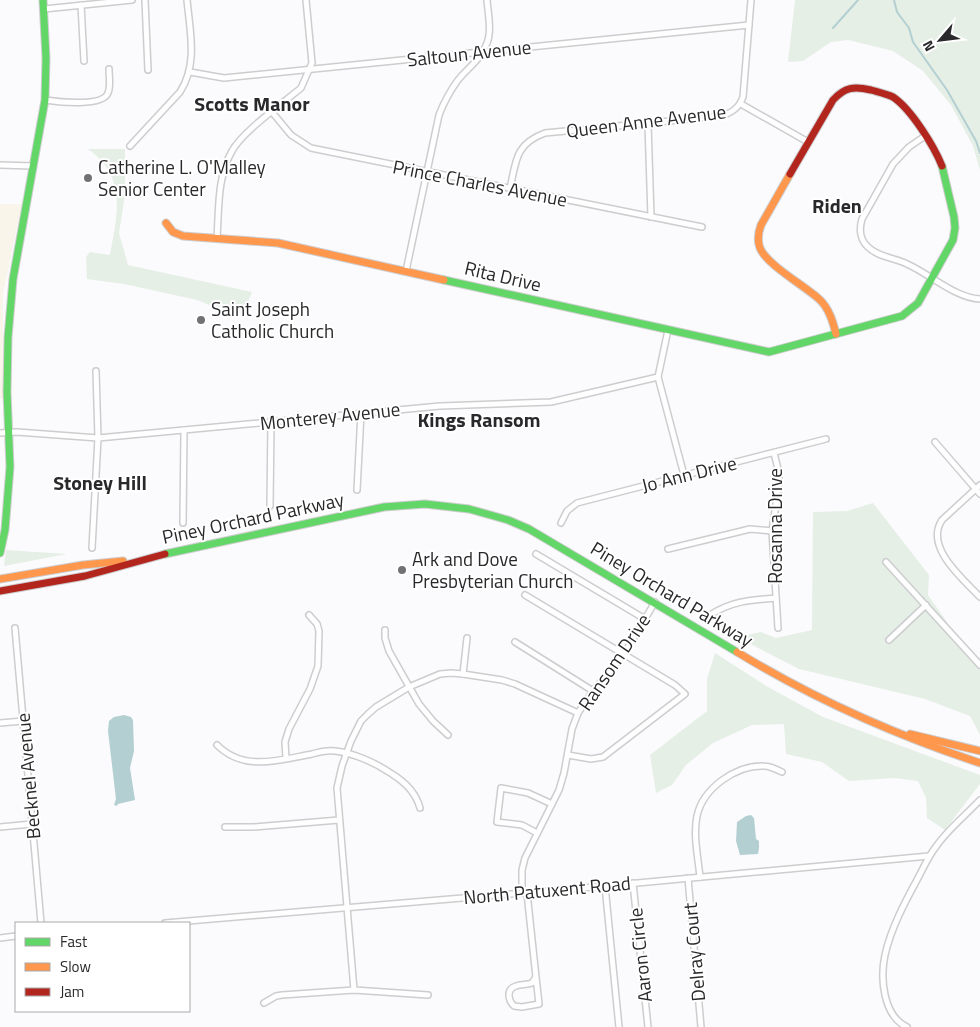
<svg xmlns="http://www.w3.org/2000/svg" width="980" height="1027" font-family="'Titillium Web',sans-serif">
<rect width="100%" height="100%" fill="#fbfbfd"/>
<polygon fill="#faf5ea" points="0,204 22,204 3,294 3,399 0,399"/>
<g fill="#e5efe6">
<polygon points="795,0 980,0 980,170 973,146 951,105 923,71 893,51 848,40 831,42 803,61 788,62"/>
<path d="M 88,149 L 125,149 L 125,195 L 119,233 L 128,265 L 252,292 L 243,314 L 219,309 L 197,300 L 124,284 L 87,279 L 86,257 L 90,252 L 110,255 C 117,214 128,177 88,149 Z"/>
<polygon points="873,503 929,575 928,595 970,655 980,667 980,735 970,716 925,699 799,669 737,637 761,632 776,638 812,630 813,512 847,511"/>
<polygon points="6,550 67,554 4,566"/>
<polygon points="715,653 768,687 823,717 980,775 980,784 945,830 927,818 926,798 918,781 894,778 849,781 822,762 786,754 784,724 752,725 713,743 686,765 672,785 656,793 650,755 707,711 707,679"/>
</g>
<g fill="#b3cfd2">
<polygon points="124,715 131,717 133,720 134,751 130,768 135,800 118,804 117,806 114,805 116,799 108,731 109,721 114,717"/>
<polygon points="751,815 754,818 756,839 759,841 759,848 758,854 740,855 736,841 737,822 746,816"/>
</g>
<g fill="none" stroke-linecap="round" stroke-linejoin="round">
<g stroke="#b3cfd2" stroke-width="2">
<polyline points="894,0 897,12 909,28 913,42 947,90 976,141 980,153"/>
<polyline points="833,28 858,0"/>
</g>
<defs>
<g id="street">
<polyline points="145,0 148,70"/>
<polyline points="81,5 84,61"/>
<polyline points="44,9 132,0"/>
<polyline points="190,72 224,78 749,25"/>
<path d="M 45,100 C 58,102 103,107 108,93 C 111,86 109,77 109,69"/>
<polyline points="741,104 808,142"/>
<polyline points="272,112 291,135 311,148 702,227"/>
<polyline points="648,124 651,217"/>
<path d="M 925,136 L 909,147 L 893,164 L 862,219 C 859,229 860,240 868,247 C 878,257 895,258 907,264 C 930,274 955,298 980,299"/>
<path d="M 130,146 L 180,92 C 198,64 190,32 187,0"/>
<polyline points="0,165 33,166"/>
<path d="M 510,189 C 516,161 515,144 545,133 L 721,116 C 732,113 739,108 743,97 L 751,0"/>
<path d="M 217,238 C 219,209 217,177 232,151 C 242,132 283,103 301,88 L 312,63 L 306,0"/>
<path d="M 406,271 L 439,115 C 444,102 450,91 458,80 C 468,68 482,58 487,43 C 492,31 488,13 487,0"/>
<polyline points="668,330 658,377 684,475"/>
<polyline points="0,433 17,432 98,438 440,406 551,402 658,377"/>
<polyline points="935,442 980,494"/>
<polyline points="774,453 779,473 779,484 772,531 778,628"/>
<path d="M 980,485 L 942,520 C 924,547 963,579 980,597"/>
<polyline points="357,490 361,413"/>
<polyline points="270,506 271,422"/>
<polyline points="183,523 184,430"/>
<polyline points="561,523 567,511 577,503 826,439"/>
<polyline points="92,548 98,438 96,371"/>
<polyline points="668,549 750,529 772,531"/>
<polyline points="536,554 645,619"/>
<polyline points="886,562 980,665"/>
<polyline points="525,595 675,685 685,694 603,757 591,759 568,755"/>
<path d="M 710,615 C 732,601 750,600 776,598"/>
<polyline points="15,628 41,923"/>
<polyline points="385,630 385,638 389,651 419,704 433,721 448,735"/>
<polyline points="889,640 926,605"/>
<polyline points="515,642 593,691"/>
<polyline points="463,674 467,638"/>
<polyline points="0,723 23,721"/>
<path d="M 217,745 C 244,772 279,760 312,754 C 319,752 327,750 335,751 C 354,753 376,763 392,774 C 405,782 416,793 420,808"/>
<polyline points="286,758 285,742 289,729 310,689 318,666 319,631 317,624 309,615"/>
<polyline points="0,827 32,824"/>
<polyline points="225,827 253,827 339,820"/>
<polyline points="537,833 522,825 497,822 501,788 528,793 552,804"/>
<path d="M 700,877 C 698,857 693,835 697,816 C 703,788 736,765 764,766 C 770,766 776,769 782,772"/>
<polyline points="688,878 701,1027"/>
<polyline points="633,883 648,1027"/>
<polyline points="605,886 619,1027"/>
<polyline points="522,893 522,870 525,858 559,790 564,773 572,729 578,713 593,691 624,654 655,602"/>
<path d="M 527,893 L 536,977 L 532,983 C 527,985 521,984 516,986 C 506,989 508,1000 514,1006 L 522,1007 L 539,1004 L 536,977"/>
<polyline points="165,923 605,886 929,856"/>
<polyline points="0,938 16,936"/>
<polyline points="354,990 337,788 342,766 351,741 361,721 368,714 376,707 409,687 440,674 451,673 463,674 502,680 515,684 578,713"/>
<polyline points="264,1003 276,996 282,995 354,990 428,995"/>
<path d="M 907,1027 C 883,1016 880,978 885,955 C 891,928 905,902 918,878 C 924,867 928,857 935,848 C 947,830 965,816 980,800"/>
</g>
<g id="fast">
<polyline points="444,280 769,352 902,316 918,303 953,240 955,228 954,217 942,166"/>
<polyline points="0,553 5,530 10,467 7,392 8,337 13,279 45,100 46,58 43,0"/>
<polyline points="165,554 384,507 425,504 469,509 508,520 529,529 737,652"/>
</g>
<g id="slow">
<path d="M 790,174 L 761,225 C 758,233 757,240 760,248 C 767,265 805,286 819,299 C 829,308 833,322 836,334"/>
<polyline points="166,223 173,232 183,236 278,243 444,280"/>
<polyline points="0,579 83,565 123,561"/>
<path d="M 737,652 C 814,699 895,735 980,763"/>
<polyline points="910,734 980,751"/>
</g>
<g id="jam">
<path d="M 790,174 L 833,100 C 845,87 854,86 871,90 C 878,92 887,94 893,97 C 911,109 934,146 942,166"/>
<polyline points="0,591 85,576 165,554"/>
</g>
</defs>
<use href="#street" stroke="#cdcdcf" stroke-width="8"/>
<use href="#fast" stroke="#cdcdcf" stroke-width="9"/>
<use href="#slow" stroke="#cdcdcf" stroke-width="9"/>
<use href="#jam" stroke="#cdcdcf" stroke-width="9"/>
<use href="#street" stroke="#fefeff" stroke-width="5"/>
<use href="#fast" stroke="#63d668" stroke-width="7"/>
<use href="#slow" stroke="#ff974d" stroke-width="7"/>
<use href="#jam" stroke="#b3261e" stroke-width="7"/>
</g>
<g fill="#727274" stroke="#fff" stroke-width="2">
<circle cx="88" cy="178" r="5"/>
<circle cx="201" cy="320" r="5"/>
<circle cx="402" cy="570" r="5"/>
</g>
<g text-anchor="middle" stroke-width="4" stroke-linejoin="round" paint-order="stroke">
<g font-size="19" fill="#29292b" stroke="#fff">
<text transform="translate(469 53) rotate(-6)" y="7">Saltoun Avenue</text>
<text transform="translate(646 121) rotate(-7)" y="7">Queen Anne Avenue</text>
<text transform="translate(480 183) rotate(11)" y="7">Prince Charles Avenue</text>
<text transform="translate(503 276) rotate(13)" y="7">Rita Drive</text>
<text transform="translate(330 416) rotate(-6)" y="7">Monterey Avenue</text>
<text transform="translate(689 474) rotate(-14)" y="7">Jo Ann Drive</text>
<text transform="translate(253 518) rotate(-12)" y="7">Piney Orchard Parkway</text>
<text transform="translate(775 526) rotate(-90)" y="7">Rosanna Drive</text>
<text transform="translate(672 594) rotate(31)" y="7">Piney Orchard Parkway</text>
<text transform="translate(614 662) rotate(-56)" y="7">Ransom Drive</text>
<text transform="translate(28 776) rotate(-95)" y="7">Becknel Avenue</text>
<text transform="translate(547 890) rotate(-5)" y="7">North Patuxent Road</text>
<text transform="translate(694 952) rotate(-95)" y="7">Delray Court</text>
<text transform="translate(640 955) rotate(-96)" y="7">Aaron Circle</text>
</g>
<g font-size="19" fill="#29292b" stroke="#fff" text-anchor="start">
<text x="98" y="174">Catherine L. O'Malley<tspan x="98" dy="22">Senior Center</tspan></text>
<text x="211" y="316">Saint Joseph<tspan x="211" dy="22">Catholic Church</tspan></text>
<text x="412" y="566">Ark and Dove<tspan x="412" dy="22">Presbyterian Church</tspan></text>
</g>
<g font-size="20" font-weight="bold" fill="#29292b" stroke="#fff">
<text x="252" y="111">Scotts Manor</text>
<text x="837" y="213">Riden</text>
<text x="479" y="427">Kings Ransom</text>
<text x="100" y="490">Stoney Hill</text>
</g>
</g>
<rect x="15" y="922" width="175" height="90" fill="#ffffff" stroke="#a9a9aa"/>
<rect x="25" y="938" width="25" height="8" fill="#63d668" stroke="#a9a9aa"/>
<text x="60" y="947" font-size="15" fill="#29292b">Fast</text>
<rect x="25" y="963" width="25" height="8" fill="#ff974d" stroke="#a9a9aa"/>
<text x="60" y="972" font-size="15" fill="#29292b">Slow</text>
<rect x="25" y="988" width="25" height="8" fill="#b3261e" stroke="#a9a9aa"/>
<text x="60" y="997" font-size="15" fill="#29292b">Jam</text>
<g transform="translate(940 40) rotate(242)" stroke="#ffffff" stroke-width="4" paint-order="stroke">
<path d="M0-4L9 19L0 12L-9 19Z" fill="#29292b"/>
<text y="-8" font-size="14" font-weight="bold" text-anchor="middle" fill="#29292b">N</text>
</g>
</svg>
